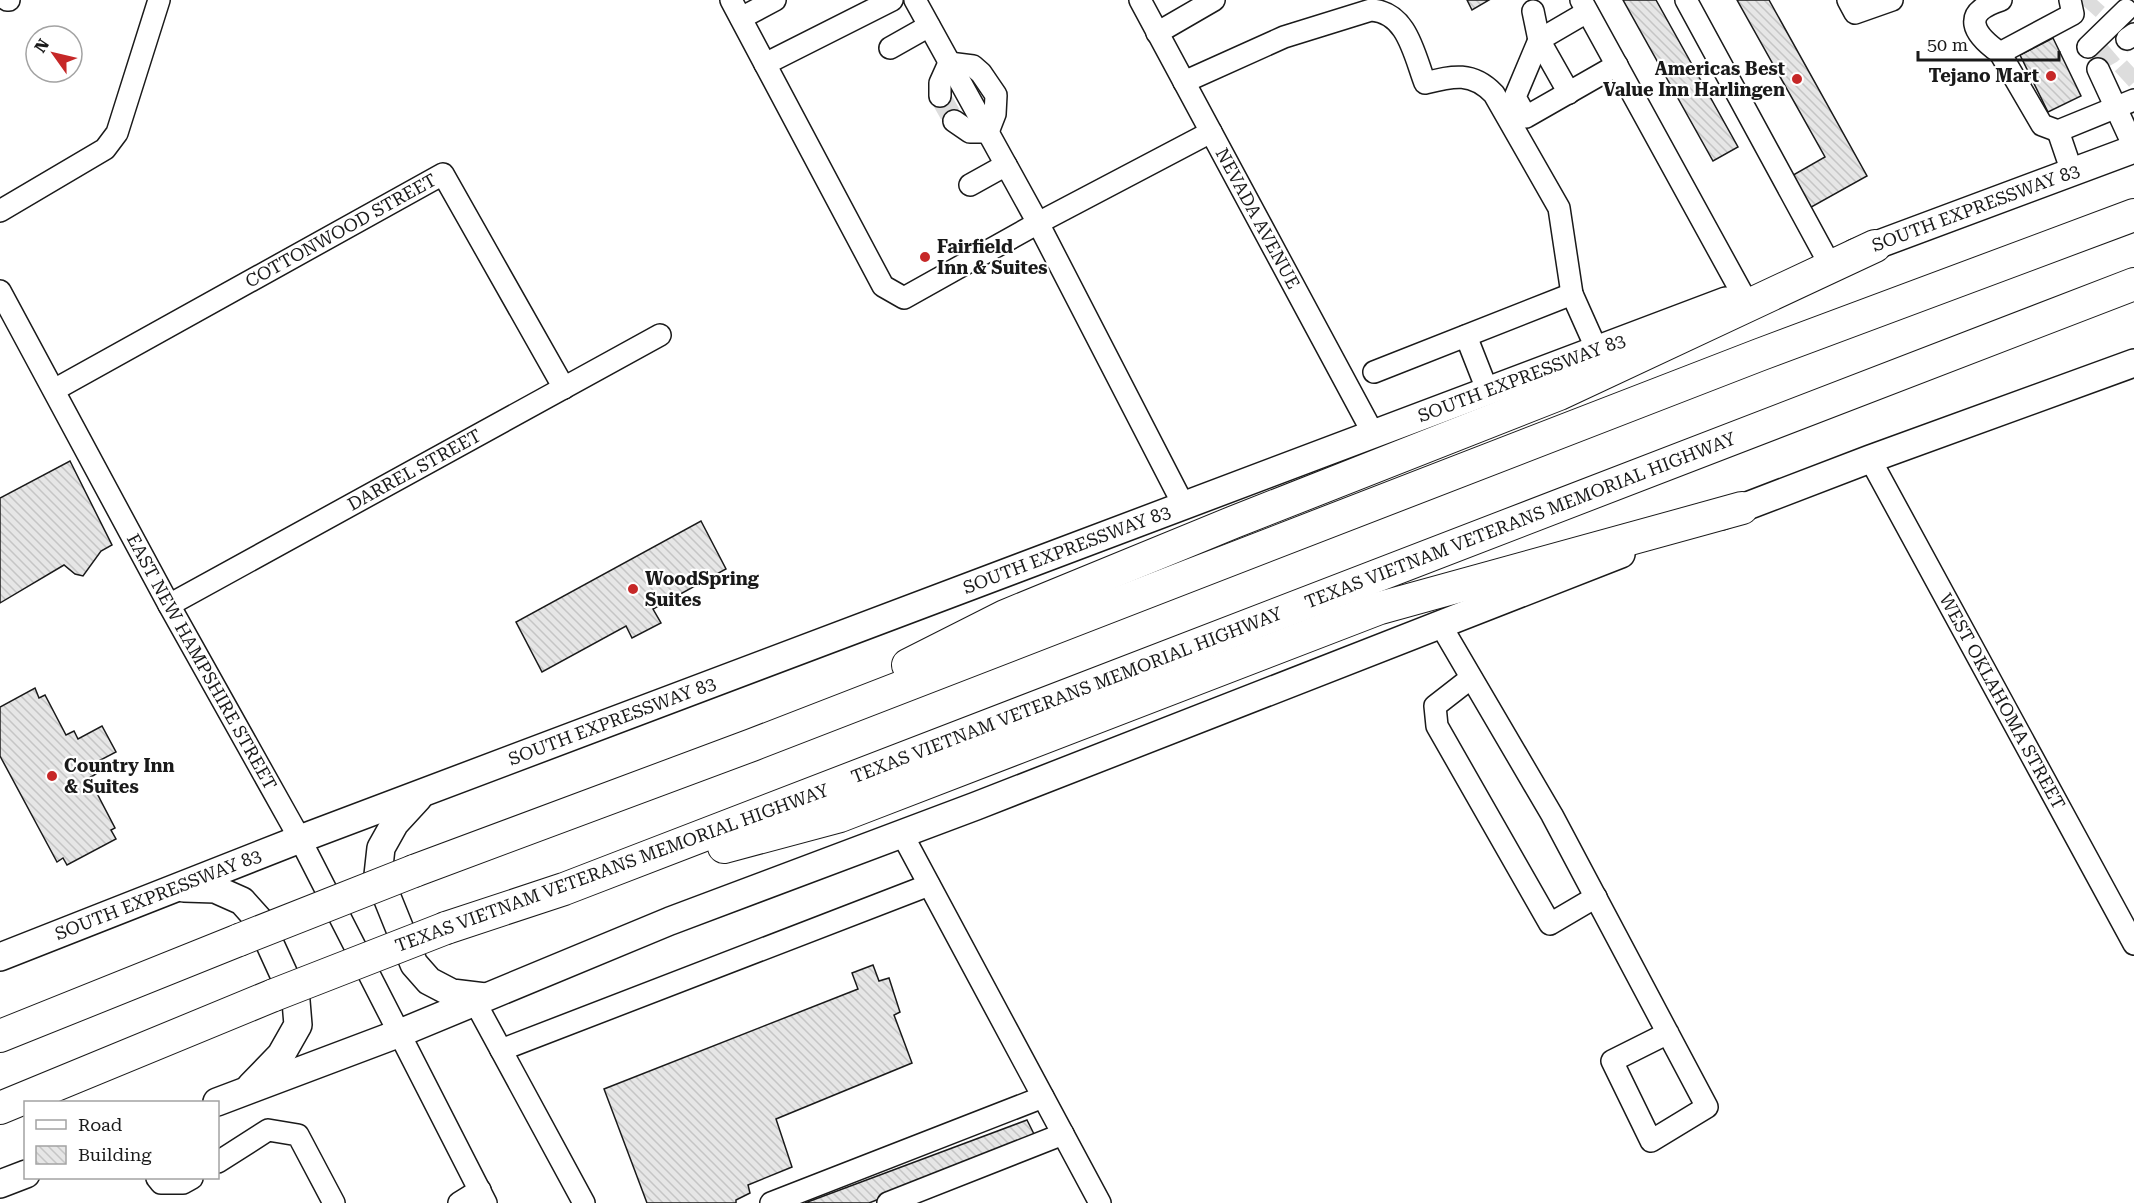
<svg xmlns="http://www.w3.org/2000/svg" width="2134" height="1203" font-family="'Roboto Serif',serif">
<defs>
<pattern id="building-back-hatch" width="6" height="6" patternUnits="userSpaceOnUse" patternTransform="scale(1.5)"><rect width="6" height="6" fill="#e6e6e6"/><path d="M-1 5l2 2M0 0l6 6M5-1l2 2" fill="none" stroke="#c5c5c5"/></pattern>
</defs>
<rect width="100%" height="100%" fill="#fff"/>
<g fill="url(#building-back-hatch)" stroke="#1a1a1a" stroke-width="1.5">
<polygon points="1467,0 1489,0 1472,10"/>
<polygon points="1623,0 1656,0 1738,147 1713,161"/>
<polygon points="1737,0 1769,0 1867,176 1806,210 1788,178 1825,157"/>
<polygon points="2053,38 2081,96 2048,112 2020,55"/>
<polygon points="70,461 112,545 101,551 83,576 75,574 64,565 0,603 0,498"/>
<polygon points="701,521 726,569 653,609 661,623 632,638 626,626 542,672 516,622"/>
<polygon points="35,688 39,698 45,695 66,735 74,731 78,739 102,726 116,752 91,765 96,774 89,778 115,828 111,830 116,839 67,865 63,858 57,862 0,756 0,707"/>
<polygon points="873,965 879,981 889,978 900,1012 894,1015 912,1063 776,1119 792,1167 748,1185 750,1193 736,1200 736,1203 647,1203 604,1089 858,989 852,973"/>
<polygon points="1027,1120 1036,1138 869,1203 805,1203"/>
</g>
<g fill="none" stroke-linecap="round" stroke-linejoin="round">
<g stroke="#ddd" stroke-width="21" stroke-dasharray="21 10" stroke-linecap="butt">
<polyline points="2088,10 2097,0"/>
<polyline points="2095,62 2111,53 2127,39"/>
<polyline points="2122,79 2134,68"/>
<polyline points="940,96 954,121"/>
</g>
<defs>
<g id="minor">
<polyline points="7,0 9,0"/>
<polyline points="731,0 765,64"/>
<polyline points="892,0 765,64 883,286 904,298 1038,223 915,0"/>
<path id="s1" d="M 1140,0 L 1374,435"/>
<polyline points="1581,0 1743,295"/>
<polyline points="1686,0 1829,263"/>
<polyline points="1848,0 1855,13 1892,0"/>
<polyline points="1533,11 1539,40 1569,93"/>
<polyline points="1587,12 1539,40 1515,97 1526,117 1617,65"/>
<polyline points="741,18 775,0"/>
<polyline points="1157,33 1214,0"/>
<polyline points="2127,39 2134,34"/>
<polyline points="2088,47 2126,10"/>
<polyline points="890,48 929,26"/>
<path d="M 2000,53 C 1973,34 1960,13 2001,0"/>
<polyline points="2098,69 2134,147"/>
<path d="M 1184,82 L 1284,37 L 1371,10 C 1407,12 1414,54 1425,83 C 1453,76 1472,71 1494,94 L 1559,208 L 1572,294"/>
<polyline points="940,96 940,83 949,63 973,66 981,73 996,95 995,114 988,132 970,132 954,121"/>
<polyline points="2058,131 2042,125 2000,53 2073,14 2070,0"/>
<polyline points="2072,172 2058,131 2134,100"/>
<polyline points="970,185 1006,165"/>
<polyline points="0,211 105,149 117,133 159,0"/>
<path id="s2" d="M 0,291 L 169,605 L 300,839 L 486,1203"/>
<polyline points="1466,336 1488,392"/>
<polyline points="1374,372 1572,294 1597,350"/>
<path id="s3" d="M 54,390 L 443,174 L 564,388"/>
<path id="s4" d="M 1870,459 L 2134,944"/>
<polyline points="1184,506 1038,223 1211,132"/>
<path id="s5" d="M 169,605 L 660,335"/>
<polyline points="1440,624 1552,815 1707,1107 1651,1141 1612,1061 1668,1033"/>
<polyline points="1471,678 1435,706 1437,726 1550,924 1596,897"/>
<polyline points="902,834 1100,1203"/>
<polyline points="475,1002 584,1203"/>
<polyline points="501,1050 929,885"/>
<polyline points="218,1162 268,1130 298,1135 334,1203"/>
<polyline points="157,1178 161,1183 183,1183 192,1178"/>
<polyline points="459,1203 480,1190"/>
<polyline points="771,1203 1043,1097"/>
<polyline points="888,1203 1063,1134"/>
</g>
<g id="major">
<path id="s6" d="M 1855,253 L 2134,149"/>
<polyline points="1721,516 1870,459 2134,363"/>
<polyline points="418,798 395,823 381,848 378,875 414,964 429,981 452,993 485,997"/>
<polyline points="184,888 215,889 242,901 259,920 296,1001 298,1025 281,1055 251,1086"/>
<path id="s7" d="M 0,957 L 300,839 L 1726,301"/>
<polyline points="217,1102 400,1033 670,921 976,806 1621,554"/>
<polyline points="0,1184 26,1174"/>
</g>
<g id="highway">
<polyline points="908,665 1005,616 1234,522 1559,394 1875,246"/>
<polyline points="724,847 840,816 1380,608 1742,508"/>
<polyline points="414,871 752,745 1759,355 2134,215"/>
<path id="s8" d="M 446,928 L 564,889 L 2134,284"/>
<polyline points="0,1036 239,940"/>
<polyline points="0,1108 274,995"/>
</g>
</defs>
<use href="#minor" stroke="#1a1a1a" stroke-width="24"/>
<use href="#major" stroke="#1a1a1a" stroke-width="30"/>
<use href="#highway" stroke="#1a1a1a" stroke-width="34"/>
<use href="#minor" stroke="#fff" stroke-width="21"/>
<use href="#major" stroke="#fff" stroke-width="27"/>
<use href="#highway" stroke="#fff" stroke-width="32"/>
<defs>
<g id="highway-bridge">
<polyline points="239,940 414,871"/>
<polyline points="274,995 446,928"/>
</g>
</defs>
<use href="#highway-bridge" stroke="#1a1a1a" stroke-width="34" stroke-linecap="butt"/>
<use href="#highway-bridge" stroke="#fff" stroke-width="32"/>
</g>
<g fill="#c62828" stroke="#fff" stroke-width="2">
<circle cx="2051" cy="76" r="6"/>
<circle cx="1797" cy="79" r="6"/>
<circle cx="925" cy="257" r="6"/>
<circle cx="633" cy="589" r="6"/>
<circle cx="52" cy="776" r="6"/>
</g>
<g text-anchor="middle" stroke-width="4.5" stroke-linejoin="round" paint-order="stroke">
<g font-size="18" font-weight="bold" fill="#1a1a1a" stroke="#fff" text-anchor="start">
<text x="1785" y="75" text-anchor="end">Americas Best<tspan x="1785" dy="21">Value Inn Harlingen</tspan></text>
<text x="2039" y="82" text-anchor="end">Tejano Mart</text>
<text x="937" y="253">Fairfield<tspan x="937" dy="21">Inn &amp; Suites</tspan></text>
<text x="645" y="585">WoodSpring<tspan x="645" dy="21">Suites</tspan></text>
<text x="64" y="772">Country Inn<tspan x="64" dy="21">&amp; Suites</tspan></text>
</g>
<g font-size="18" fill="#1a1a1a" stroke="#fff">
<text dy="6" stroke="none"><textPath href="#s6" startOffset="129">SOUTH EXPRESSWAY 83</textPath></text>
<text dy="6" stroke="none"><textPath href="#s1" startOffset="248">NEVADA AVENUE</textPath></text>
<text dy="6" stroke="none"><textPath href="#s3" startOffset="328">COTTONWOOD STREET</textPath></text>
<text dy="6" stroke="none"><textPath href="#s7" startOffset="1628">SOUTH EXPRESSWAY 83</textPath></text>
<text dy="6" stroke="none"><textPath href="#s5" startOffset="280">DARREL STREET</textPath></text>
<text dy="6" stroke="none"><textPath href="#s8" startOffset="1149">TEXAS VIETNAM VETERANS MEMORIAL HIGHWAY</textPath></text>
<text dy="6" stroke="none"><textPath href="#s7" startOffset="1142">SOUTH EXPRESSWAY 83</textPath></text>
<text dy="6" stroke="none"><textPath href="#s2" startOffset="422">EAST NEW HAMPSHIRE STREET</textPath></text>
<text dy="6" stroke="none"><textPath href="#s8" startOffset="663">TEXAS VIETNAM VETERANS MEMORIAL HIGHWAY</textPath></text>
<text dy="6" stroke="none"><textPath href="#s4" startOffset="276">WEST OKLAHOMA STREET</textPath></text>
<text dy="6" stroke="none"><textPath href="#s7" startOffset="656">SOUTH EXPRESSWAY 83</textPath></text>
<text transform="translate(612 868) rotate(-20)" y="6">TEXAS VIETNAM VETERANS MEMORIAL HIGHWAY</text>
<text dy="6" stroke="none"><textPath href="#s7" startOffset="170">SOUTH EXPRESSWAY 83</textPath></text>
</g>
</g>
<rect x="24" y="1101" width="195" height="78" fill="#ffffff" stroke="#a3a3a3" stroke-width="1.5"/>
<rect x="36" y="1120" width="30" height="9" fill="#ffffff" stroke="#a3a3a3" stroke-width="1.5"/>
<text x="78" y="1131" font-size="18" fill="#1a1a1a">Road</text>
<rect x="36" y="1146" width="30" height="18" fill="url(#building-back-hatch)" stroke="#a3a3a3" stroke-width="1.5"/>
<text x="78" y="1161" font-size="18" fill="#1a1a1a">Building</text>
<g transform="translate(54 54) rotate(304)"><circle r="28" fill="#ffffff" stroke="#a3a3a3" stroke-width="1.5"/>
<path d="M0-4.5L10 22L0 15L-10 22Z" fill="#c62828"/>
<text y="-9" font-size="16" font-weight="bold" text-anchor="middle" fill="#1a1a1a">N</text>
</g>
<path d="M1918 51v9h141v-9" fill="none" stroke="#1a1a1a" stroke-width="3"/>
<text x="1927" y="51" font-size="18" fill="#1a1a1a" stroke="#ffffff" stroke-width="4.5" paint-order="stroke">50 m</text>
</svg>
